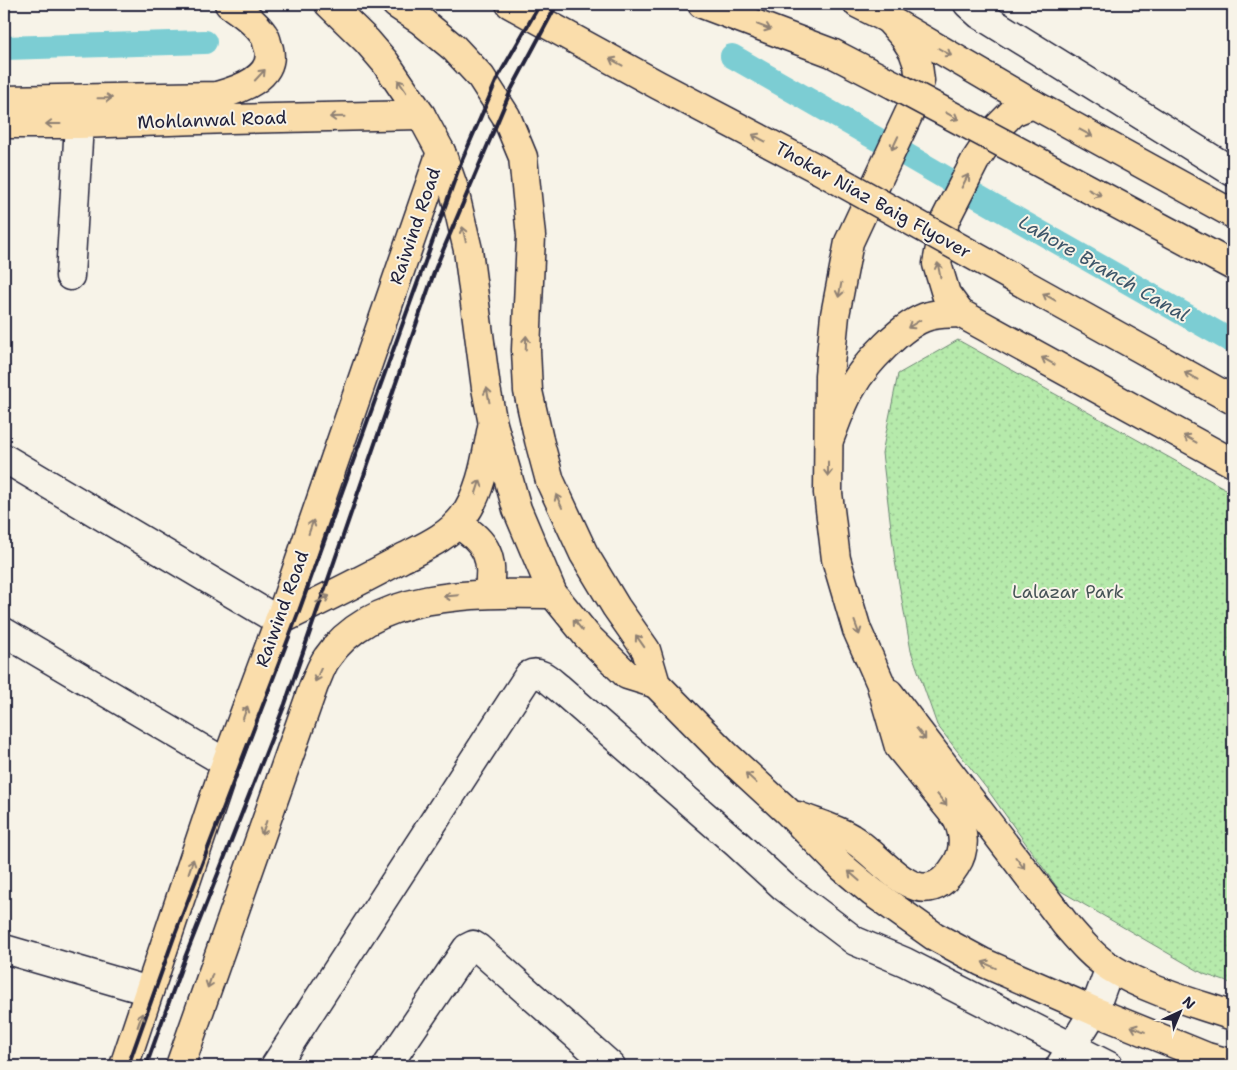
<svg xmlns="http://www.w3.org/2000/svg" width="1237" height="1070" font-family="'Shantell Sans',sans-serif">
<defs>
<pattern id="park-dots" width="8" height="8" patternUnits="userSpaceOnUse" patternTransform="scale(1.25)"><rect width="8" height="8" fill="#b6eaab"/><path d="M2 2h.1M6 6h.1" fill="none" stroke="#9cc894" stroke-width="1.8" stroke-linecap="round"/></pattern>
</defs>
<rect width="100%" height="100%" fill="#f7f3e8"/>
<filter id="ink" filterUnits="userSpaceOnUse"><feTurbulence type="fractalNoise" baseFrequency=".02" numOctaves="2"/><feDisplacementMap in="SourceGraphic" scale="10" xChannelSelector="R" yChannelSelector="G"/><feConvolveMatrix kernelMatrix="1 2 1 2 8 2 1 2 1" color-interpolation-filters="sRGB"/></filter>
<g filter="url(#ink)">
<polygon fill="url(#park-dots)" stroke="#6c8673" points="958,340 1233,493 1233,984 1204,974 1059,890 987,789 937,725 911,651 895,561 882,453 898,374"/>
<g fill="none" stroke-linecap="round" stroke-linejoin="round">
<g stroke="#7ccdd3" stroke-width="24">
<polyline points="4,48 205,42"/>
<polyline points="732,56 877,139"/>
<polyline points="901,152 951,181"/>
<polyline points="975,195 1233,342"/>
</g>
<defs>
<g id="minor">
<polyline points="968,4 979,14 1233,172"/>
<polyline points="70,276 79,124"/>
<polyline points="4,458 279,621"/>
<polyline points="4,632 226,763"/>
<polyline points="4,949 149,991"/>
<path d="M 275,1066 L 529,675 C 540,669 551,682 559,688 L 736,843 L 784,887 L 855,941 L 905,962 L 1109,1066"/>
<polyline points="387,1066 467,948 473,945 478,948 611,1066"/>
<polyline points="1060,1066 1094,1011 1110,967"/>
</g>
<g id="major">
<polyline points="329,4 367,41 385,62 421,115 441,152 453,186 468,250 486,388 493,424 517,509 553,594 587,636 627,675 656,684"/>
<polyline points="396,4 420,20 454,48 481,77 506,116 523,157 531,236 526,350 528,391 539,440 550,481 584,554 616,607 646,650 656,684 725,754 787,811 841,866 872,892 934,936 982,962 1094,1011 1207,1057 1233,1064"/>
<path d="M 4,100 L 217,96 C 238,90 276,78 269,49 C 267,45 267,39 264,35 C 255,22 242,13 229,4"/>
<polyline points="4,124 79,124 230,119 421,115"/>
<path d="M 457,524 C 487,541 495,559 488,593"/>
<path d="M 279,621 C 320,601 361,581 401,559 C 424,547 448,537 463,517 C 482,491 486,457 492,427"/>
<path d="M 889,693 L 1066,925 C 1079,940 1093,957 1111,968 C 1148,991 1192,1002 1233,1016"/>
<path d="M 798,816 C 815,823 835,828 851,838 C 885,858 921,921 956,865 C 966,850 964,831 956,817 L 899,747 L 880,682 L 857,630 L 836,559 L 828,493 L 829,375 L 835,315 L 849,242 L 912,107 L 920,81 L 918,65 L 913,51 L 904,37 L 889,20"/>
<polyline points="124,1066 226,763 279,621 441,152"/>
<path d="M 180,1066 L 314,685 C 318,677 321,666 327,658 C 373,590 480,593 553,594"/>
</g>
<g id="highway">
<polyline points="510,4 658,85 818,169"/>
<polyline points="702,4 832,53 894,85"/>
<polyline points="858,4 888,19 1033,104 1233,214"/>
<polyline points="1033,104 1013,112 997,128 975,161 945,220 937,264 946,294 960,313 1233,463"/>
<path d="M 829,440 C 836,423 842,403 852,387 C 865,364 903,323 929,316 C 939,313 950,314 960,313"/>
</g>
</defs>
<use href="#minor" stroke="#22223b" stroke-width="31"/>
<use href="#major" stroke="#22223b" stroke-width="31"/>
<use href="#highway" stroke="#22223b" stroke-width="31"/>
<use href="#minor" stroke="#f7f3e8" stroke-width="28"/>
<use href="#major" stroke="#faddab" stroke-width="28"/>
<use href="#highway" stroke="#faddab" stroke-width="28"/>
<g stroke="#22223b" stroke-width="4">
<polyline points="128,1066 174,937 299,611 460,165 498,77 540,4"/>
<polyline points="146,1066 184,960 285,704 436,267 511,90 557,4"/>
</g>
<defs>
<g id="highway-bridge">
<polyline points="894,85 1233,266"/>
<polyline points="818,169 1233,400"/>
</g>
</defs>
<use href="#highway-bridge" stroke="#22223b" stroke-width="31" stroke-linecap="butt"/>
<use href="#highway-bridge" stroke="#faddab" stroke-width="28"/>
</g>
<defs><path id="oneway-shaft" d="M-6 0H5M1.5-3L5.5 0L1.5 3" fill="none" stroke-width="1.6" stroke-linecap="round" stroke-linejoin="round" transform="scale(1.25)"/></defs>
<g stroke="#8e8073">
<use href="#oneway-shaft" transform="translate(764 27) rotate(21)"/>
<use href="#oneway-shaft" transform="translate(945 52) rotate(30)"/>
<use href="#oneway-shaft" transform="translate(616 62) rotate(-151)"/>
<use href="#oneway-shaft" transform="translate(260 75) rotate(-47)"/>
<use href="#oneway-shaft" transform="translate(402 86) rotate(-124)"/>
<use href="#oneway-shaft" transform="translate(105 98) rotate(-1)"/>
<use href="#oneway-shaft" transform="translate(952 116) rotate(29)"/>
<use href="#oneway-shaft" transform="translate(337 117) rotate(179)"/>
<use href="#oneway-shaft" transform="translate(53 124) rotate(180)"/>
<use href="#oneway-shaft" transform="translate(1086 133) rotate(28)"/>
<use href="#oneway-shaft" transform="translate(759 138) rotate(-152)"/>
<use href="#oneway-shaft" transform="translate(895 143) rotate(115)"/>
<use href="#oneway-shaft" transform="translate(965 181) rotate(-63)"/>
<use href="#oneway-shaft" transform="translate(1095 193) rotate(28)"/>
<use href="#oneway-shaft" transform="translate(464 234) rotate(-103)"/>
<use href="#oneway-shaft" transform="translate(939 270) rotate(-101)"/>
<use href="#oneway-shaft" transform="translate(840 290) rotate(101)"/>
<use href="#oneway-shaft" transform="translate(1049 297) rotate(-151)"/>
<use href="#oneway-shaft" transform="translate(914 324) rotate(148)"/>
<use href="#oneway-shaft" transform="translate(526 343) rotate(-88)"/>
<use href="#oneway-shaft" transform="translate(1048 361) rotate(-151)"/>
<use href="#oneway-shaft" transform="translate(1191 376) rotate(-151)"/>
<use href="#oneway-shaft" transform="translate(488 395) rotate(-101)"/>
<use href="#oneway-shaft" transform="translate(1190 439) rotate(-151)"/>
<use href="#oneway-shaft" transform="translate(828 469) rotate(90)"/>
<use href="#oneway-shaft" transform="translate(478 487) rotate(-72)"/>
<use href="#oneway-shaft" transform="translate(559 501) rotate(-114)"/>
<use href="#oneway-shaft" transform="translate(311 527) rotate(-71)"/>
<use href="#oneway-shaft" transform="translate(451 596) rotate(175)"/>
<use href="#oneway-shaft" transform="translate(323 599) rotate(-26)"/>
<use href="#oneway-shaft" transform="translate(578 625) rotate(-129)"/>
<use href="#oneway-shaft" transform="translate(857 628) rotate(70)"/>
<use href="#oneway-shaft" transform="translate(640 641) rotate(-125)"/>
<use href="#oneway-shaft" transform="translate(318 675) rotate(114)"/>
<use href="#oneway-shaft" transform="translate(245 713) rotate(-70)"/>
<use href="#oneway-shaft" transform="translate(921 734) rotate(52)"/>
<use href="#oneway-shaft" transform="translate(751 778) rotate(-137)"/>
<use href="#oneway-shaft" transform="translate(942 800) rotate(51)"/>
<use href="#oneway-shaft" transform="translate(264 828) rotate(109)"/>
<use href="#oneway-shaft" transform="translate(1020 863) rotate(53)"/>
<use href="#oneway-shaft" transform="translate(191 866) rotate(-71)"/>
<use href="#oneway-shaft" transform="translate(854 876) rotate(-139)"/>
<use href="#oneway-shaft" transform="translate(989 965) rotate(-156)"/>
<use href="#oneway-shaft" transform="translate(210 981) rotate(109)"/>
<use href="#oneway-shaft" transform="translate(140 1020) rotate(-71)"/>
<use href="#oneway-shaft" transform="translate(1138 1029) rotate(-158)"/>
</g>
</g>
<g text-anchor="middle" stroke-width="4" stroke-linejoin="round" paint-order="stroke">
<g font-size="18" fill="#22223b" stroke="#f7f3e8">
<text transform="translate(212 120) rotate(-2)" y="6">Mohlanwal Road</text>
<text transform="translate(873 200) rotate(29)" y="6">Thokar Niaz Baig Flyover</text>
<text transform="translate(415 226) rotate(-71)" y="6">Raiwind Road</text>
<text transform="translate(282 609) rotate(-70)" y="6">Raiwind Road</text>
</g>
<g font-size="18" fill="#475457" stroke="#f7f3e8">
<text x="1068" y="598">Lalazar Park</text>
</g>
<g font-size="19" font-style="italic" fill="#3d5569" stroke="#f7f3e8">
<text transform="translate(1104 268) rotate(30)" y="7">Lahore Branch Canal</text>
</g>
</g>
<rect width="1237" height="1070" fill="none" stroke="#f7f3e8" stroke-width="20"/>
<rect x="10" y="10" width="1217" height="1050" fill="none" stroke="#22223b" stroke-width="2" filter="url(#ink)"/>
<g transform="translate(1180 1012) rotate(44)" stroke="#f7f3e8" stroke-width="4" paint-order="stroke">
<path d="M0-4L9 19L0 12L-9 19Z" fill="#22223b"/>
<text y="-8" font-size="14" font-weight="bold" text-anchor="middle" fill="#22223b">N</text>
</g>
</svg>
